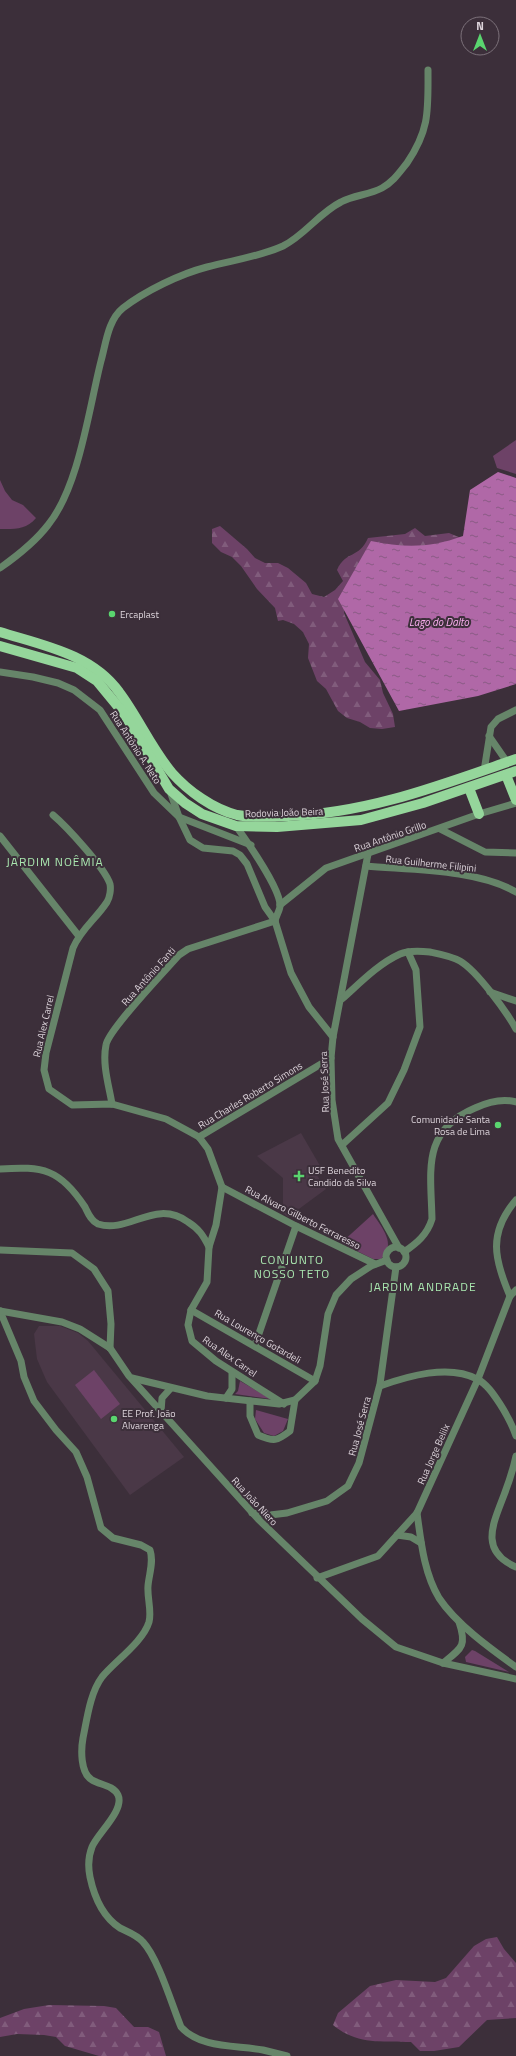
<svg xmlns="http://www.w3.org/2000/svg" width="516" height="2056" font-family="'Titillium Web',sans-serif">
<defs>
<pattern id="forest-firs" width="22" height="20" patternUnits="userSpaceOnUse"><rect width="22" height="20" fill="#6d4267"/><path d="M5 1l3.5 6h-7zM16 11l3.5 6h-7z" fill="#815c7c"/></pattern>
<pattern id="water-ripples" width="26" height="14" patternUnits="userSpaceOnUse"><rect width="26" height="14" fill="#b068a7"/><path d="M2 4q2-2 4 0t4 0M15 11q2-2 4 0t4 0" fill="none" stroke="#8a5a84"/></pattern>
</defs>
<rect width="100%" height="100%" fill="#3c2f3a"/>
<g fill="#4a3847">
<polygon points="301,1133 323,1171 316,1174 326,1189 288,1217 283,1213 283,1178 257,1156"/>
<polygon points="39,1326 60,1326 78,1333 88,1341 184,1457 130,1495 47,1382 37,1359 34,1334"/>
</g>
<g fill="#6d4267">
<polygon points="516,440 516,474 497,468 493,456"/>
<path d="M 0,480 L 5,491 L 12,500 L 23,505 L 36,518 C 26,530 15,529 0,529 Z"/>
<path d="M 373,1214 C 382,1228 397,1244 381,1259 L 373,1259 L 341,1243 Z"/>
<polygon points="94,1370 120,1404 101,1419 75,1385"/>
<polygon points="240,1381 271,1399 235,1394 238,1391"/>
<polygon points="256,1410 288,1419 283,1431 274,1436 264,1433 255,1419"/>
<polygon points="472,1650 475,1651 509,1672 466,1662 465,1657"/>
</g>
<g fill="url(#forest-firs)">
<path d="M 220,526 L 247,549 L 255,558 L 265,563 L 278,563 L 288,568 L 306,583 L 312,594 L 324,597 L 335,590 L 343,581 L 337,570 C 346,550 359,559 368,538 L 405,534 L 415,528 L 425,536 L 449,533 L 461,538 L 346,601 L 344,613 L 365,662 L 380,680 L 383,693 L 393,714 L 395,727 L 382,729 L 370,728 L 360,722 L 347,718 L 338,711 L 326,689 L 317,681 L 308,658 L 309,644 L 303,632 L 294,624 L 283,620 L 278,621 L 275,608 L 257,589 L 241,566 L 232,557 L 221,552 L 212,543 L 212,529 Z"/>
<path d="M 497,1937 L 504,1949 L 516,1963 L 516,2018 L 487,2020 L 459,2047 L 434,2051 L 420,2051 L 411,2042 C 381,2041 357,2045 333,2025 L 338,2013 L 370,1986 L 396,1980 L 435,1982 L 446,1978 L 474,1946 L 486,1939 Z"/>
<polygon points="49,2005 104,2006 116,2008 134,2027 148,2027 159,2032 166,2056 99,2056 65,2046 56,2037 44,2035 17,2034 0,2037 0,2018 24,2009"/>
</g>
<path fill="url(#water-ripples)" d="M 498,472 L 516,478 L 516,684 L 478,696 L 399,711 L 338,599 L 371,541 C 405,548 430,548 463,536 L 470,490 Z"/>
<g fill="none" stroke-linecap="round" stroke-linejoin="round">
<g stroke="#668569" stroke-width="7">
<path d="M 0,568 C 17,556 35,542 48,525 C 79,487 89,408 101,361 C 106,343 108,320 123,308 C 145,291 180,274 207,267 C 233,260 259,257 283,246 C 305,235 319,213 341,202 C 354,195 369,195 382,188 C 393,182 399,173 407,163 C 430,129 428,110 428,70"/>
<polyline points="0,672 33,677 58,683 74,690 100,710 154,793 179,817 251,845"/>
<polyline points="489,736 507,762"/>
<polyline points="484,771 491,727 498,719 516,710"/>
<polyline points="170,791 179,817 190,840 203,848 233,851 240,855 247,864 265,907 275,921 291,973 309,1007 333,1037"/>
<path d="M 53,815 C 66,826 105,868 110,884 C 111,889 110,897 107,902 C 96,919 81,929 73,948 L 46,1053 L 44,1070 L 49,1089 L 72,1105 L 112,1104 L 166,1119 L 190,1132 L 199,1137 L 208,1149 L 222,1187 L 216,1225 L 209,1247 L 207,1282 L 191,1310 L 188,1325 L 192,1341 L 216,1361 L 284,1404"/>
<path d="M 236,826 C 246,840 281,890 280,906 C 280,910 276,916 275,921"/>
<polyline points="440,829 485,852 516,853"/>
<polyline points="0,836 78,935"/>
<polyline points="368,854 333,1037 331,1058 332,1100 338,1139 399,1248"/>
<path d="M 366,866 C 411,870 477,869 516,892"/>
<polyline points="280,905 326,868 479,814 516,803"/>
<polyline points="490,992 516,1001"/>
<path d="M 342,999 C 360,983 378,964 400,954 C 409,950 421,951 430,952 C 440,954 451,956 460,961 C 477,971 506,1011 516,1029"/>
<path d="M 112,1104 C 109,1086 102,1064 106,1045 C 108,1030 166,970 179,955 L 188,949 L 275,921"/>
<polyline points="199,1137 331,1058"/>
<polyline points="342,1145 388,1103 404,1070 420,1027 416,970 408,952"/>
<path d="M 0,1169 C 43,1166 60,1169 85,1207 C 88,1213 91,1221 98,1224 C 129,1234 155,1198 188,1222 C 199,1229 203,1235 209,1247"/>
<polyline points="222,1187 296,1226 375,1264"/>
<circle cx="396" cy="1257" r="10"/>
<polyline points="0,1250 72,1253 94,1269 108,1291 111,1324 110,1348"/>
<path d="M 404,1252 C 417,1243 427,1235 432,1219 C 431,1171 421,1131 475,1108 C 488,1102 502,1098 516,1102"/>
<path d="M 510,1296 C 494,1259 488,1233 516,1200"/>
<polyline points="191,1310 315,1381"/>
<path d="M 0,1311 L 21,1361 L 24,1377 L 34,1401 L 56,1430 L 76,1452 L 87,1477 L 101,1528 L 113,1538 L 141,1545 L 150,1550 C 154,1562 149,1574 148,1586 C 147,1598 152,1611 149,1622 C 143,1642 115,1661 102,1677 C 90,1693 87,1719 83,1738 C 81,1749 80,1773 92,1780 C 100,1785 113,1785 118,1795 C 125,1810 97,1834 92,1847 C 88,1857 88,1867 90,1877 C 94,1896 103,1917 120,1928 C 128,1932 137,1935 143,1942 C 158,1958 172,2005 181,2027 C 201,2049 236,2045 263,2050 C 271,2052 279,2054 287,2056"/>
<polyline points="0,1311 62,1322 80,1329 110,1348 129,1376 258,1519 362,1619 396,1647 443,1663 516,1679"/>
<polyline points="255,1345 296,1226"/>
<polyline points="132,1378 207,1396 279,1404 295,1400 315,1381 320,1366 328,1314 336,1295 351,1279 371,1266 387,1260"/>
<path d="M 380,1386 C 408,1376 449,1364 477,1379 C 487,1384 494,1395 500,1404 C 507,1415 512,1424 516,1436"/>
<polyline points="226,1398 232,1389 232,1372"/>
<path d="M 250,1401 L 250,1416 L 258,1435 C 274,1442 277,1441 290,1431 L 295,1400"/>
<polyline points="161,1412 162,1398 171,1388"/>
<path d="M 516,1456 C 513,1470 509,1482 504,1495 C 493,1524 479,1551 516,1567"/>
<polyline points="252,1513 270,1515 287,1513 327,1501 348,1486 359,1463 380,1384 396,1267"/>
<path d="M 417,1513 C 421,1542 424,1573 439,1598 C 456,1624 491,1649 516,1667"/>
<polyline points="397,1535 411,1537 421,1543"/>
<polyline points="317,1578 378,1556 417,1513 478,1379 510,1296 516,1290"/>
<path d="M 443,1663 C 462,1648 467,1646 459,1622"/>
</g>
<g stroke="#95d69b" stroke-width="10">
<path d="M 0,632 C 42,645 92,654 119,692 C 138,717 151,748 172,773 C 188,791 213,809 237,815 C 253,818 272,817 288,816 C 369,813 441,785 516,759"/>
<polyline points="0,646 77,668 97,681 125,715 169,789 185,803 202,814 236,826 277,827 361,820 423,803 516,771"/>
<polyline points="506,775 516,800"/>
<polyline points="469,788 479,814"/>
</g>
</g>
<g fill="#5ad56f" stroke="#3c2f3a" stroke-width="1.5">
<circle cx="112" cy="614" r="4"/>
<circle cx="498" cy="1125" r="4"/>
<path d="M297 1170h4v4h4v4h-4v4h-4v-4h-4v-4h4z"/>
<circle cx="114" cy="1419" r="4"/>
</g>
<g text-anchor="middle" stroke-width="4" stroke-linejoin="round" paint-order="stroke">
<g font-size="10" fill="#ddd4db" stroke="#3c2f3a" text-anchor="start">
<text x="120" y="618">Ercaplast</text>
<text x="490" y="1123" text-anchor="end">Comunidade Santa<tspan x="490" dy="12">Rosa de Lima</tspan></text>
<text x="308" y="1174">USF Benedito<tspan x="308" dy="12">Candido da Silva</tspan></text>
<text x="122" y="1417">EE Prof. João<tspan x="122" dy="12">Alvarenga</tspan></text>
</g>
<g font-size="10" fill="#ddd4db" stroke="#3c2f3a">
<text transform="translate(136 747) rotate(57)" y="4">Rua Antônio A. Neto</text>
<text transform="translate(284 812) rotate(-2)" y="4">Rodovia João Beira</text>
<text transform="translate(390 836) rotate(-19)" y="4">Rua Antônio Grillo</text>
<text transform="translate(431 863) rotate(6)" y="4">Rua Guilherme Filipini</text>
<text transform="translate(148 976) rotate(-48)" y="4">Rua Antônio Fanti</text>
<text transform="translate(43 1026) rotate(-77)" y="4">Rua Alex Carrel</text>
<text transform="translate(324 1082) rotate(-92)" y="4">Rua José Serra</text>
<text transform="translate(250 1095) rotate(-31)" y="4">Rua Charles Roberto Simons</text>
<text transform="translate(303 1217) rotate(27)" y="4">Rua Alvaro Gilberto Ferraresso</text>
<text transform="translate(258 1336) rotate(30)" y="4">Rua Lourenço Gotardeli</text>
<text transform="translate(230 1356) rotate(35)" y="4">Rua Alex Carrel</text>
<text transform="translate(359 1426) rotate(-75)" y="4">Rua José Serra</text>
<text transform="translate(433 1454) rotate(-66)" y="4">Rua Jorge Belilx</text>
<text transform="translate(255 1501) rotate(47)" y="4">Rua João Niero</text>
</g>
<g font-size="11" font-style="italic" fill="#fcaff1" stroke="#3c2f3a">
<text x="439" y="626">Lago do Dalto</text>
</g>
<g font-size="12" letter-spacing="1" fill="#aae8b0" stroke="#3c2f3a">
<text x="55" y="866">JARDIM NOÊMIA</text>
<text x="292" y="1264">CONJUNTO<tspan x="292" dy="14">NOSSO TETO</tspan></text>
<text x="423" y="1291">JARDIM ANDRADE</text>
</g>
</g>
<g transform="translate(480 36)"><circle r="19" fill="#3c2f3a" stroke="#7c717a"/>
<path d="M0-3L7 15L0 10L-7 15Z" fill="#5ad56f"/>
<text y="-6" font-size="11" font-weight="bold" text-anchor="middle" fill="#ddd4db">N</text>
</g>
</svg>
